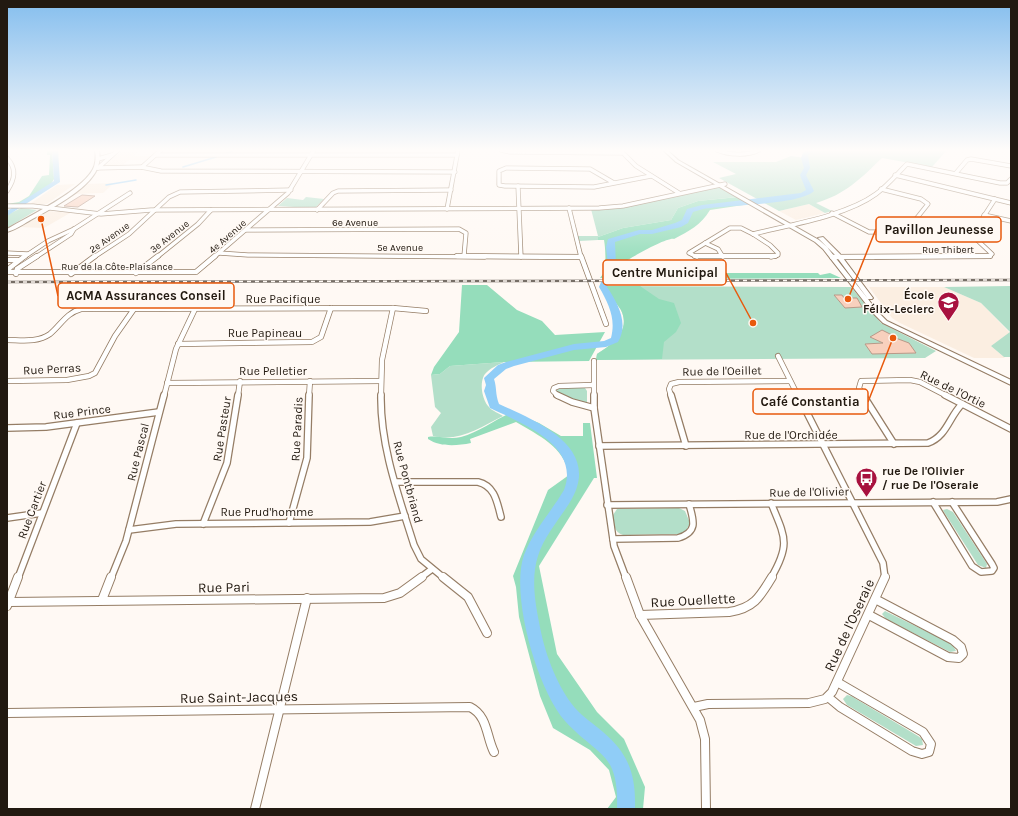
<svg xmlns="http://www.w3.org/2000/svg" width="1018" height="816" font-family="Karla,sans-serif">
<rect width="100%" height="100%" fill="#fff9f4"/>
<g fill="#fbeee1">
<polygon points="122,150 139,151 134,156 153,156 149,160 129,160 122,166 105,166"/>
<polygon points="114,183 103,193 74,194 86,184"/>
<polygon points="75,184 47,204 30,204 57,185"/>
<polygon points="809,204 825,213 796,220 779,211"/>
<polygon points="48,211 70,213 44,228 18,227"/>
<polygon points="869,287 944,287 981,303 1010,333 991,346 1005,358 974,358 900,323 892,318"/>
</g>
<g fill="#b3dfc9">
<path d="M 817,150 L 947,150 L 932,167 L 882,158 C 860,179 846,194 816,203 L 832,211 L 825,213 L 809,204 L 779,211 L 719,178 L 736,174 L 713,162 L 776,162 L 791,156 L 806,158 L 809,153 Z"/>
<polygon points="717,187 722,188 737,197 698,201 678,208 671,220 623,228 598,237 598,240 579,241 577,236 598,236 591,209 604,209"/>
<polygon points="306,197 324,199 316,207 312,208 278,206 287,198 303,200"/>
<polygon points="21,208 37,210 7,228 7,215"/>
<path d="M 606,286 L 851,287 L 881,323 L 936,351 L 925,358 L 596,360 L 597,354 C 613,344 631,331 621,310 C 616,302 609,295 606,286 Z"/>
<polygon points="1011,286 1011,357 1004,357 991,346 1010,332 981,303 944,287"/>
<path d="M 504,362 C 498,365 490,368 485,374 C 479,382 482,400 489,407 C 492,411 499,413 503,416 C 479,428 460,442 433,436 L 431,427 L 441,413 L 435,407 L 431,375 L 440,374 L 450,366 Z"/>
<polygon points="560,388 585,388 587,391 587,402 580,403 557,393 556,391"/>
<path d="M 679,508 L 685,511 L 690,523 L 685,533 L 681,534 L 623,535 C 614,532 613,524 613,515 L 617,509 Z"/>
<polygon points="947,509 953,512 987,564 986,568 978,565 944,512 943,510"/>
<polygon points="885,611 952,644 956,651 950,652 886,619 882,614"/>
<polygon points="847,695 851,696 918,736 922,739 923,745 916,746 847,705 843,699"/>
</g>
<g fill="#95ddbb">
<polygon points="47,150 52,150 54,179 50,186 22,204 7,204 19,202 29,196 42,176 49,175 50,155 47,155"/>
<path d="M 738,197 L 750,204 L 710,210 C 701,225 689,231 674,239 C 667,237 628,259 620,265 C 633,270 646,278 661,273 L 818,273 L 820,275 L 830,273 L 841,278 L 644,279 L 600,278 L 606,270 C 605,260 606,251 604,240 L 598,240 L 598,237 L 623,228 L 671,220 L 678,208 L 698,201 Z"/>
<polygon points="462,285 487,285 517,310 542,321 555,335 605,332 589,361 504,362 450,366 440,374 431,375 434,367 459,332"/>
<path d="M 606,286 L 640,286 L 659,299 L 674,303 L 681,323 L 676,332 L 664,342 L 662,359 L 596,360 L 597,354 C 613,344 631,331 621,310 C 616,302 609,295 606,286 Z"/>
<path d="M 512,412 L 539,423 L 561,436 L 583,436 L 583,423 L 590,423 L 597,478 L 594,478 L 539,566 L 557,654 L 597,712 L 624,739 L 645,787 L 643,809 L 607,809 L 616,797 L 609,770 L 590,750 L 553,728 L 540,696 L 519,617 L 516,587 L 513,576 L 548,490 L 569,475 C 564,446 539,436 516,422 L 470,439 L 471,443 C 456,446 440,447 428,439 L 428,437 C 438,435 448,440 461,437 C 479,432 496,419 512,412 Z"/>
</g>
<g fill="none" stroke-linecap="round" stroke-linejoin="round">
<g stroke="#90cdf7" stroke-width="1.5">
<polyline points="227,153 235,150"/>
<polyline points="183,167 216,157"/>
<polyline points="106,185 136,180"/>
</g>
<g fill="#90cdf7" fill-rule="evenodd">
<polygon points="52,150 58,150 60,182 7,216 7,211 54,181"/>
<path d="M 807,150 L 815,150 L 808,155 L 810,168 L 806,175 L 814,191 C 800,205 726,205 703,209 L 693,212 L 688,223 L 681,227 L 652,234 L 640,234 L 615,242 L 616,265 L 607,287 C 618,303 629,324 618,342 L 606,347 L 574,350 L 514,366 L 506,369 L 494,379 C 497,388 495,393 499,404 C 538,422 603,448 570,502 C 559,520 544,536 538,556 C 531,577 535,602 539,622 C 544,651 556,685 575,708 C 583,717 594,724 603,732 C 629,754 636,775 635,809 L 617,809 C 619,751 598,757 565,721 C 537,689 510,595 524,555 C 533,531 551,512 564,490 C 581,445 521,423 490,408 L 484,391 L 486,385 L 484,378 L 498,365 L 506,362 L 574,344 L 604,341 L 611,338 C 616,319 609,304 599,287 L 608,265 L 606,247 L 608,239 L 639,230 L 652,230 L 675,223 L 682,220 L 687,209 L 702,205 L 801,193 L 806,190 L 800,175 L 804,168 L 801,158 L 803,153 Z"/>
</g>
</g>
<g fill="#f8d0bd" stroke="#b99988">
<polygon points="82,195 95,196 78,207 64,206"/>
<polygon points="834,295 842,295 844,298 857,298 862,307 845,308"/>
<polygon points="882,330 894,336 893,337 909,343 916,353 872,354 865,344 883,343 870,337"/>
</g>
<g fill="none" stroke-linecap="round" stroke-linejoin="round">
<defs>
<g id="minor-far3">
<polyline points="501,150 510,152 622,153"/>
<path d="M 717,150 C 728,155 748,156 759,150"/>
<polyline points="621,151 636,166 679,193"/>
<polyline points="156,155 457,155"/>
<path d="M 7,158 C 17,169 15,179 7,191"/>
<polyline points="98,159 112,155"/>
<polyline points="142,167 161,150"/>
<polyline points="96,168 141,167 161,171 455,172"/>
<polyline points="98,168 118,150"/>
<polyline points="956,173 967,160 971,159 1011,166"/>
<polyline points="895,175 1011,203"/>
<polyline points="614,183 590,169 506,168 499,171 499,185 505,186 594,187 651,176"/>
<polyline points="518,186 521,257"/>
<polyline points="7,206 33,206 101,214 151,210 599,208 623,206 725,184"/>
<polyline points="569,208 581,257"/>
<polyline points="447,209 458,150"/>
<polyline points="317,210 333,193 338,191 451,190"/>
<polyline points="832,213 869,232 898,232 908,229 928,204 921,199 881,189"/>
<polyline points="984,215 1011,221"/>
<polyline points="246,230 459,229 466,233 464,256"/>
<polyline points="753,234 770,245 778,253 778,255 771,257"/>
<path d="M 753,234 C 789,225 846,216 876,194 C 887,186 897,174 907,164 L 1000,183 L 1007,183 L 1011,179"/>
<polyline points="705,243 718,249 723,257"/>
<polyline points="7,253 28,254"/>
<polyline points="219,253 248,255 485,257"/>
<polyline points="24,257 48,241 74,229 130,193"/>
<polyline points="36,257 71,234 74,229"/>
<polyline points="94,257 129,234 169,197 180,192 291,190"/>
<polyline points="157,257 198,224 211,210"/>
<polyline points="214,257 288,193 314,150"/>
<polyline points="697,257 689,253 730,228 741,228 753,234"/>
<polyline points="875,257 990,256 992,254 975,238 973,233 995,199"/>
</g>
<g id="minor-far2">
<polyline points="457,256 581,257"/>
<polyline points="581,256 606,324"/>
<polyline points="695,256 775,256"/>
<polyline points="832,257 990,256"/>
<polyline points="7,260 18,260"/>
<polyline points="7,270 25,256"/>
<polyline points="7,272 196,272 215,256"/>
<polyline points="136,273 158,256"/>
<polyline points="16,274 17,269 37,256"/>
<polyline points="71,274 95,256"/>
<path d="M 7,340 C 21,340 37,343 50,334 C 61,325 66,313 81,309 L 393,308 L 426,311"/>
<polyline points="178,344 312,342 321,337 331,308"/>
<polyline points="778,356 798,396"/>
<polyline points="594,361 594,396"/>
<polyline points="7,381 67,380 89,376 95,373 115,336 134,309"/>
<polyline points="167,383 380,381"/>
<polyline points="164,396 176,349 195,309"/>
<polyline points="238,396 240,381"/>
<polyline points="309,396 310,381"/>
<polyline points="381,396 382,360 393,308"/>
<polyline points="558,396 553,391 554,388 559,386 593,385"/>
<polyline points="671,396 669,389 671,384 679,382 790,381"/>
<polyline points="864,396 859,388 861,381 910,380 920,382 947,396"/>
</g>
<g id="minor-far1">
<path d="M 381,395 C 380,446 399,497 414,545 L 421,559 L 444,578"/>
<polyline points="557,395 572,402 594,408"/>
<polyline points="594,395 594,408 614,546 626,578"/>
<polyline points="671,395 686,446"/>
<polyline points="798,395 883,563 885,578"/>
<polyline points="863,395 894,444"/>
<polyline points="945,395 1011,429"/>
<polyline points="7,428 46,427 159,412"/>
<path d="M 599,446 L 928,443 C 947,436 949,417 962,404"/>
<path d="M 396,482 L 478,482 C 495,486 497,502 501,517"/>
<polyline points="933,502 972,566 981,572 992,571 994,568 992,564 952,502"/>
<path d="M 771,503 C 785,537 791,544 771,578"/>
<polyline points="607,505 997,502 1011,499"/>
<polyline points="7,518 42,513"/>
<polyline points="289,523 307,458 309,395"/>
<polyline points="203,524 227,463 238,395"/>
<polyline points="129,530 176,524 370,522 405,516"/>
<path d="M 613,539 L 678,538 C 698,532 694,521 689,504"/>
<polyline points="18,578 77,423"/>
<polyline points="111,578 126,541 164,395"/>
<polyline points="420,578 432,569"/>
</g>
<g id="minor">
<polyline points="443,577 468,597 487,633"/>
<polyline points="626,577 640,615 700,720 705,739 706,809"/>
<polyline points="102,600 111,577"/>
<polyline points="9,602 384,598 400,593 422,577"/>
<polyline points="7,606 18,577"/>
<path d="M 640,615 L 729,612 C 754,608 760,597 772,577"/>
<polyline points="869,615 948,657 959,658 963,654 961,647 953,640 877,600"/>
<polyline points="828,697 840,707 912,751 922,754 929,752 931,744 923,732 837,682"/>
<polyline points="694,707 708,704 809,703 825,699 832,692 885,577"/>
<path d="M 7,713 L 470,707 C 488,716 486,736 494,752"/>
<polyline points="255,809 307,598"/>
</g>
<polygon id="tertiary" points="663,150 667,150 678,160 819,240 827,247 868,299 836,256 818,238 823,237 840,254 873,298 872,299 868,299 877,311 887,321 1011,380 1011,385 883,323 873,313 823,249 815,242 676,162"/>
<path id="secondary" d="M 95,150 L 99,150 C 100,156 100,163 97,169 C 88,190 49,210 29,221 C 22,225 15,230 7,232 L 7,229 C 29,216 82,191 93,169 C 96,163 96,156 95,150 Z"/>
</defs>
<use href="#minor-far3" stroke="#957d65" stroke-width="5"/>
<use href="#minor-far2" stroke="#957d65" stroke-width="6"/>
<use href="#minor-far1" stroke="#957d65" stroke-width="8"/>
<use href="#minor" stroke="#957d65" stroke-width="10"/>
<use href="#tertiary" stroke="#957d65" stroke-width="2"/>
<use href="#secondary" stroke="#957d65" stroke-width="2"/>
<use href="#minor-far3" stroke="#fff" stroke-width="3.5"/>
<use href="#minor-far2" stroke="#fff" stroke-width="4.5"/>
<use href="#minor-far1" stroke="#fff" stroke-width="5.5"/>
<use href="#minor" stroke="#fff" stroke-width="8"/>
<use href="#tertiary" fill="#fff" fill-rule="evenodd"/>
<use href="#secondary" fill="#fff" fill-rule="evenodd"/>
<defs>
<polyline id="rail" points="7,282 1011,280"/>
</defs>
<use href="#rail" stroke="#766e66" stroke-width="2.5"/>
<use href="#rail" stroke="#fff9f4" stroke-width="1.5" stroke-dasharray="4" stroke-linecap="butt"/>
</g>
<linearGradient id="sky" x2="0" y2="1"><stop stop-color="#85beee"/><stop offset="0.57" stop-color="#fffcfa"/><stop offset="1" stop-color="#fffcfa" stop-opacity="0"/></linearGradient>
<rect width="1018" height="264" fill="url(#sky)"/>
<defs>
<symbol id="school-pin" viewBox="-11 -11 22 30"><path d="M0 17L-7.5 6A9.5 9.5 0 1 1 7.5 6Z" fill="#a8113f" stroke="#fff9f4"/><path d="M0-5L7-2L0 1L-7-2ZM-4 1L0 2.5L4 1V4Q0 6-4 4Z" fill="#fff"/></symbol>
<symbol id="bus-pin" viewBox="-11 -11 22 30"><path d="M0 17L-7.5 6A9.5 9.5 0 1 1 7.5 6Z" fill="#a8113f" stroke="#fff9f4"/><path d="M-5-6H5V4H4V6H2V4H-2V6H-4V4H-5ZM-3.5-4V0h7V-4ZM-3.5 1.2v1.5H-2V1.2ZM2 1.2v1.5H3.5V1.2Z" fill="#fff"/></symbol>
</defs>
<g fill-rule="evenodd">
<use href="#school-pin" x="936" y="290" width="25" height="34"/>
<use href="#bus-pin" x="854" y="466" width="25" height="34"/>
</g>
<g text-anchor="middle" stroke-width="3" stroke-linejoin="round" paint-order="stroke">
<g font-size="10" fill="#221910" stroke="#fff9f4">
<text x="355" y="226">6e Avenue</text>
<text transform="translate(169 236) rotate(-38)" y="4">3e Avenue</text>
<text transform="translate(227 236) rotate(-41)" y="4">4e Avenue</text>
<text transform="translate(109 237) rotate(-35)" y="4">2e Avenue</text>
<text x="400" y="251">5e Avenue</text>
<text x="948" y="253">Rue Thibert</text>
<text x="117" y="270">Rue de la Côte-Plaisance</text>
</g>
<g font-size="12" font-weight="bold" fill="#221910" stroke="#fff9f4" text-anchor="end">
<text x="934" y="299">École<tspan x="934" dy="14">Félix-Leclerc</tspan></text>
<text x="882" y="475" text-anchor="start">rue De l'Olivier<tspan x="882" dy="14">/ rue De l'Oseraie</tspan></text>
</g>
<g font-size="12" fill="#221910" stroke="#fff9f4">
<text x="283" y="303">Rue Pacifique</text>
<text x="265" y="337">Rue Papineau</text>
<text transform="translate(52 369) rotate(-3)" y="4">Rue Perras</text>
<text x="273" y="375">Rue Pelletier</text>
<text transform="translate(722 371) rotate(-1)" y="4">Rue de l'Oeillet</text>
<text transform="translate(953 389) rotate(26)" y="4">Rue de l'Ortie</text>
<text transform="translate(82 412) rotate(-7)" y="4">Rue Prince</text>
<text transform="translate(222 429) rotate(-81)" y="4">Rue Pasteur</text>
<text transform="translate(297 429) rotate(-87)" y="4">Rue Paradis</text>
<text x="791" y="439">Rue de l'Orchidée</text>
<text transform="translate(138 452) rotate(-76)" y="4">Rue Pascal</text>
<text transform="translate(408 482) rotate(75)" y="4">Rue Pontbriand</text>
<text transform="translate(809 492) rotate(-1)" y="4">Rue de l'Olivier</text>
<text transform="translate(32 510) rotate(-69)" y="4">Rue Cartier</text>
<text x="267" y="516">Rue Prud'homme</text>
</g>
<g font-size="14" fill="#221910" stroke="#fff9f4">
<text transform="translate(224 587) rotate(-1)" y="5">Rue Pari</text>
<text transform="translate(693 600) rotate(-3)" y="5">Rue Ouellette</text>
<text transform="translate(849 625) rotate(-65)" y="5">Rue de l'Oseraie</text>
<text transform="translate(239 697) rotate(-1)" y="5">Rue Saint-Jacques</text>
</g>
</g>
<path fill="none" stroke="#e8590c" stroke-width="1.5" d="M848 299L876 229M753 323L726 273M41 219L58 296M893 338L868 402"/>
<g fill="#e8590c" stroke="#fff9f4" stroke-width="1.5">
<circle cx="848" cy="299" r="4"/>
<circle cx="753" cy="323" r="4"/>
<circle cx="41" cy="219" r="4"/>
<circle cx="893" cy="338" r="4"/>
</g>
<g fill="#fff9f4" stroke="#e8590c" stroke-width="1.5">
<rect x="876" y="217" width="125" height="25" rx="4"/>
<rect x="603" y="260" width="123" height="25" rx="4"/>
<rect x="58" y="283" width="176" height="25" rx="4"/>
<rect x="753" y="389" width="115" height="25" rx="4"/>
</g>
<g font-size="13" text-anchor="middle" font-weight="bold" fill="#221910">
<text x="939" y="234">Pavillon Jeunesse</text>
<text x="665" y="277">Centre Municipal</text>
<text x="146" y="300">ACMA Assurances Conseil</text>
<text x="810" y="406">Café Constantia</text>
</g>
<rect width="1018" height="816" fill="none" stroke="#221910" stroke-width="16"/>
</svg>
